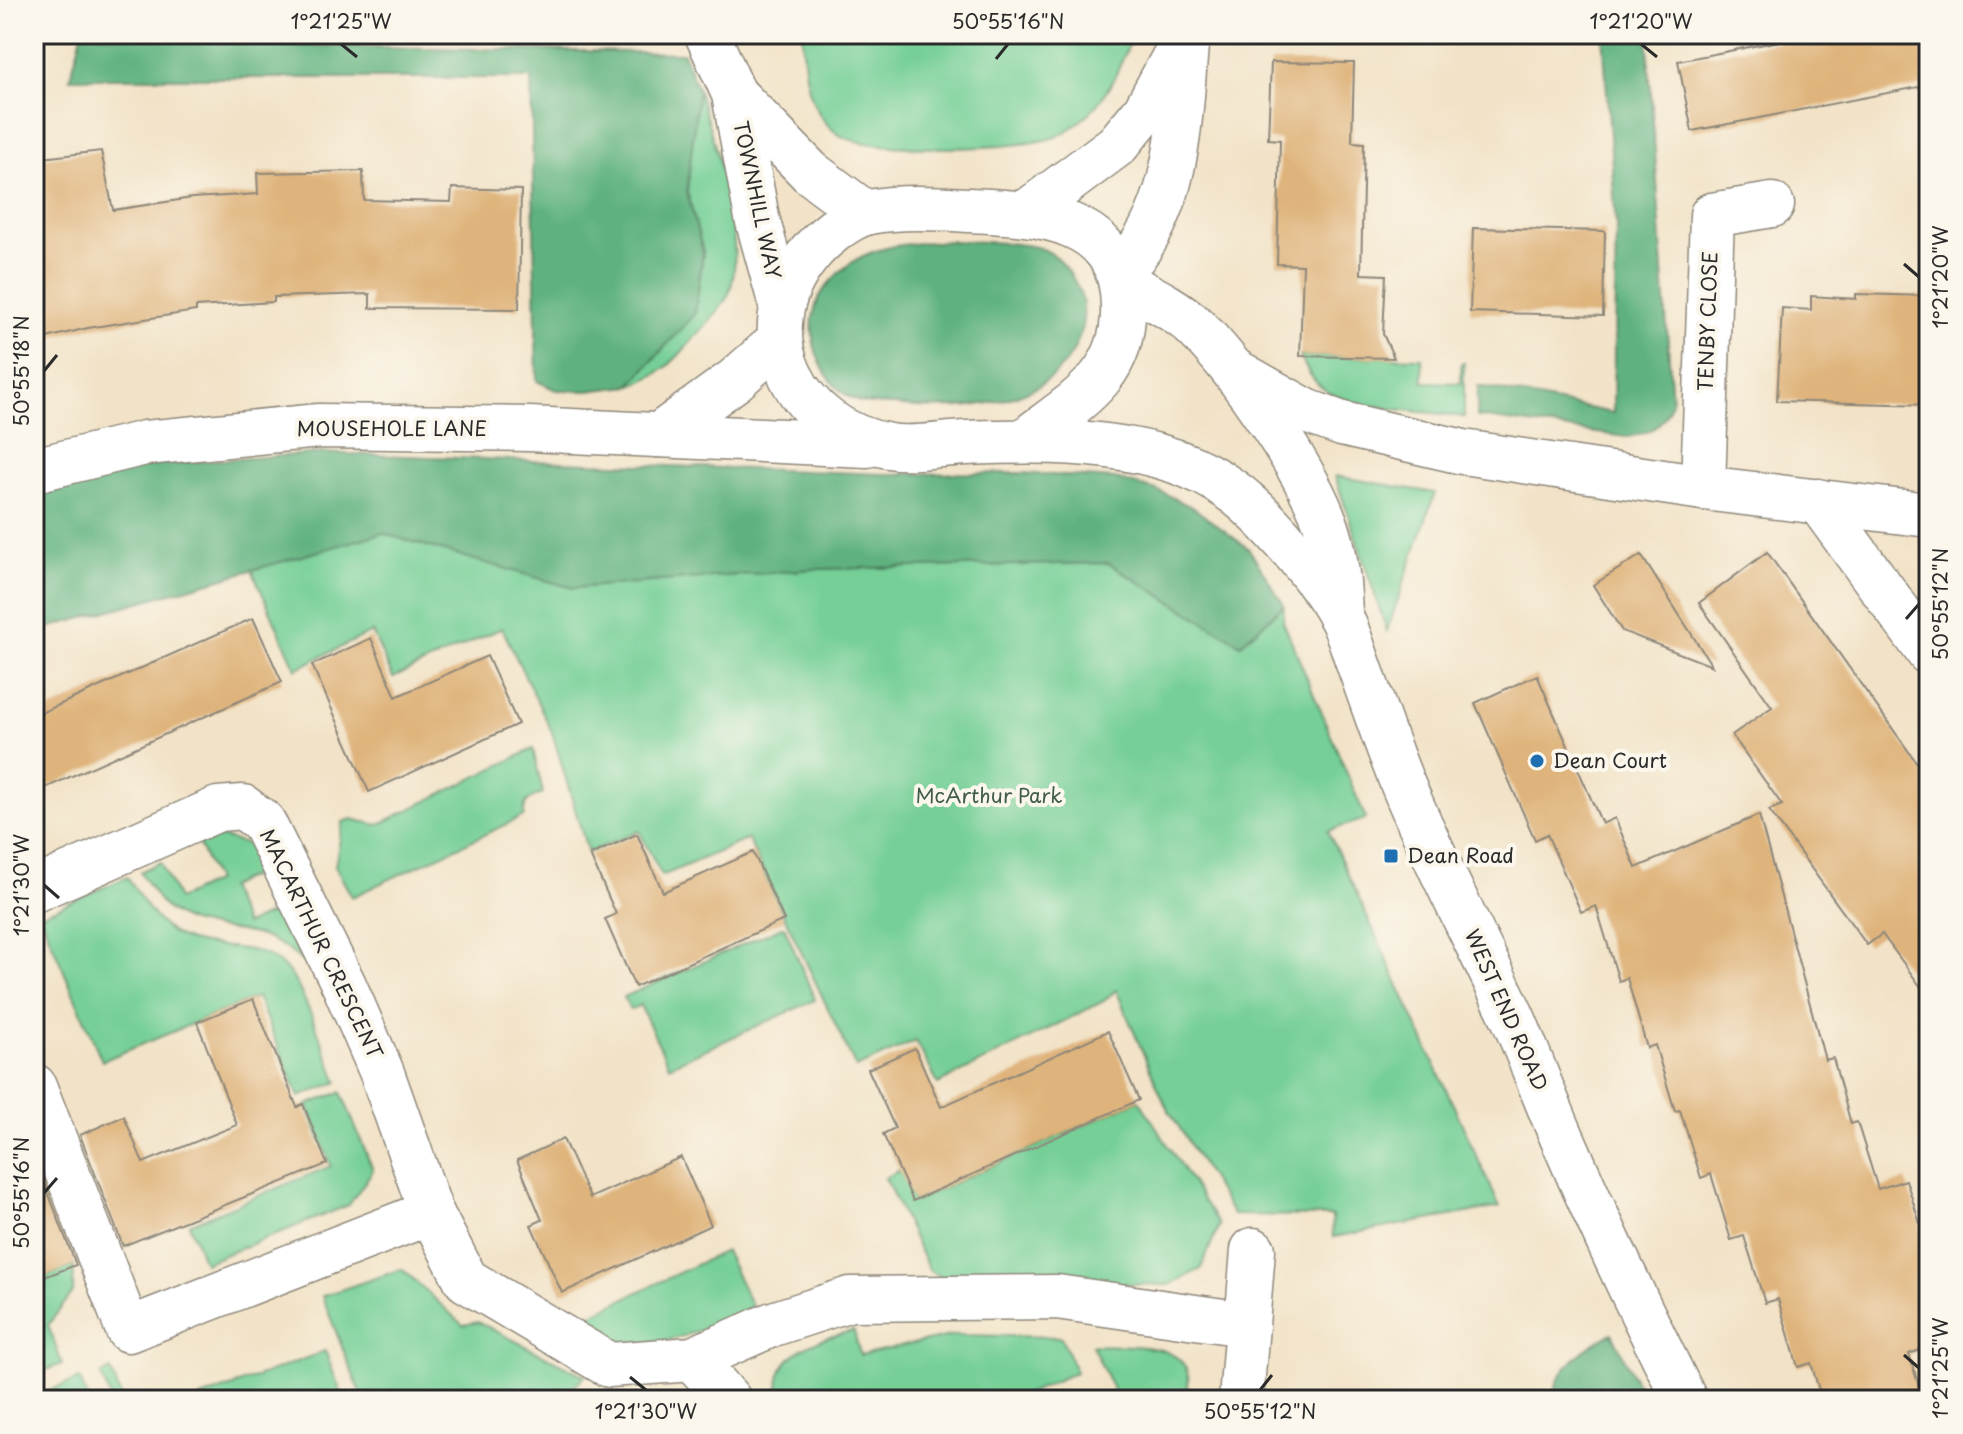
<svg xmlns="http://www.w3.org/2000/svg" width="1963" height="1434" font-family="'Playpen Sans',sans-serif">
<rect width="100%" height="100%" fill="#fbf7ec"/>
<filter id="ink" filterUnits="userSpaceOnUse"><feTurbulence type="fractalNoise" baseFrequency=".0125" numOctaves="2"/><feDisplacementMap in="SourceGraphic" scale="16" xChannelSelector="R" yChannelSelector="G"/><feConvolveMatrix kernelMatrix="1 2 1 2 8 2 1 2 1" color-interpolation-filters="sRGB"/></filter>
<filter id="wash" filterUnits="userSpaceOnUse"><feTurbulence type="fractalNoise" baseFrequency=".006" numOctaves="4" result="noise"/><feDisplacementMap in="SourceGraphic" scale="32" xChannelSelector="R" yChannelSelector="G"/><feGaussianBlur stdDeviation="1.8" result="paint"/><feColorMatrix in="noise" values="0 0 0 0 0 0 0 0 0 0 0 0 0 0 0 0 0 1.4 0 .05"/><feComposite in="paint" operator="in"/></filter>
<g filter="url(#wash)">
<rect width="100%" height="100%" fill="#f2e3c8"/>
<g fill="#74cf96" stroke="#507d60" stroke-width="2">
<path d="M 802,34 L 1133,34 C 1116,77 1103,111 1060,135 C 1029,151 865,154 838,134 C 806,111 804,68 802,34 Z"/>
<path d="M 698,90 C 713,138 748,245 729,293 C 722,309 707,324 695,337 C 673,363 662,375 629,386 L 695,314 L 703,252 L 687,192 Z"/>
<path d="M 1300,356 L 1422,358 L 1423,382 L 1461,383 L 1461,364 L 1464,363 L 1464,417 C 1425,411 1366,410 1332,394 C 1316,387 1307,371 1300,356 Z"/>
<polygon points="1335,476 1435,493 1387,631"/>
<polygon points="382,533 573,588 814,569 1108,563 1241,644 1284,605 1283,621 1366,819 1328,831 1500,1207 1333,1237 1332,1216 1233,1215 1165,1104 1116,990 1104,1001 938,1084 916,1041 856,1068 748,839 662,876 639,831 588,853 552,732 502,628 393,678 372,632 296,669 252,570"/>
<path d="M 533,749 L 543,793 C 530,798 523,800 524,816 L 352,897 L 335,866 L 343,822 L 352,819 L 378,825 Z"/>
<path d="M 221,837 L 247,844 L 266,870 L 228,887 L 245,925 L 283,908 L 303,962 C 288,949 274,939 254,934 C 222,926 186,930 161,903 C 153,894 147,882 140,872 L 160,862 L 178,899 L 216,881 L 198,843 Z"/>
<path d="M 127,877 C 143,901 160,933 190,941 C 224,951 260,941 287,970 C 302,985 328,1058 338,1082 L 299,1097 L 257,997 L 102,1061 L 40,915 Z"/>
<polygon points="784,926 815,1000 669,1066 640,1005 630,1010 624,997"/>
<polygon points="341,1092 373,1170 349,1205 204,1263 189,1224 331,1166 307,1105"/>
<polygon points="1139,1100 1219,1225 1201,1269 1169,1285 959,1279 941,1277 929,1270 885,1178 900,1170 914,1201"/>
<path d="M 725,1251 L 752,1306 C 700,1332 629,1369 579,1320 Z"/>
<polygon points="74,1266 73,1292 48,1325 62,1364 34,1375 34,1281"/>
<polygon points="402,1269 463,1325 478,1322 585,1376 559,1400 363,1400 322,1296"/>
<path d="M 854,1331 L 860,1355 L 955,1335 L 1061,1337 L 1076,1372 L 1013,1400 L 801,1400 L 799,1397 L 780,1400 C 768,1354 818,1338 854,1331 Z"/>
<path d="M 1092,1345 C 1120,1347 1180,1339 1188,1375 C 1190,1382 1186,1393 1185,1400 L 1118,1400 Z"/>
<polygon points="325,1351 344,1400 196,1400"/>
<polygon points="111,1370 122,1400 111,1400 101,1375"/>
<polygon points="80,1379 88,1400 34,1400 34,1396"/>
</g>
<g fill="#5fb27f" stroke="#456e55" stroke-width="2">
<polygon points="82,34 265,45 683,53 698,90 687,192 703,252 695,314 629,386 587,391 556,390 537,381 531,78 70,78"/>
<path d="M 1603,34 L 1647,34 L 1672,402 C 1662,426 1653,433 1627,437 L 1477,417 L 1478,386 L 1613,413 L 1616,225 Z"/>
<path d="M 952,241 C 979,242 1009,241 1036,247 C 1054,251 1067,267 1075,282 C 1085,299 1086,315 1080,334 C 1058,409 957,412 893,405 C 882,404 866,405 857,401 C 822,386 803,337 817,303 C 823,285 846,264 863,256 C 890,243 922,243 952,241 Z"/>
<polygon points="322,453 884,474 1021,473 1115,479 1157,490 1194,508 1249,549 1284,605 1241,644 1108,563 814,569 573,588 382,533 34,632 34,497 146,465"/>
<path d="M 1612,1333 L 1645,1400 L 1554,1400 C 1553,1370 1588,1345 1612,1333 Z"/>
</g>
<g id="blocks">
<g fill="#dfb47c">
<polygon points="1815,34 1929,34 1929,85 1692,131 1678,61"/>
<polygon points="1271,62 1354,63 1352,142 1364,143 1361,274 1386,275 1383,334 1394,358 1300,356 1303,265 1277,264 1280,140 1268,139"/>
<polygon points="101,151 113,210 192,198 258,194 257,173 363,171 364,200 451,202 452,188 521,190 519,309 370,308 370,294 274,297 274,302 196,307 196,311 88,328 34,341 34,159"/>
<polygon points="1473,228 1605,231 1603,316 1470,312"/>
<polygon points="1856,294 1929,296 1929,405 1777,401 1782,308 1811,310 1811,296 1856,299"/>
<polygon points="1767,552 1929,780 1929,998 1882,934 1867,945 1769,810 1782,805 1732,735 1772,707 1699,603"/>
<polygon points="1641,555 1712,666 1622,631 1593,585"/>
<polygon points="253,618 282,682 34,793 34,716"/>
<polygon points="371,638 396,697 487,656 518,724 369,792 312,665"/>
<polygon points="1537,675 1602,824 1615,818 1636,868 1759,815 1825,1060 1833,1058 1851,1124 1857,1122 1878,1189 1906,1180 1929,1252 1929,1347 1909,1354 1923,1400 1822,1400 1811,1363 1798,1367 1778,1299 1765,1303 1744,1236 1731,1240 1711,1174 1701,1178 1680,1110 1675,1111 1655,1045 1647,1048 1627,978 1619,981 1596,906 1581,912 1547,834 1535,840 1475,703"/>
<polygon points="637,834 663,892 753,852 784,920 635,987 605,919 616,914 590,855"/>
<polygon points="253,999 297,1107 303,1104 327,1164 123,1246 80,1135 124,1116 143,1163 237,1125 197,1022"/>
<polygon points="1108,1031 1139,1100 913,1201 883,1134 895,1128 868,1069 915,1048 941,1107"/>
<polygon points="563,1139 590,1198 681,1157 711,1225 562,1293 531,1225 542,1220 517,1160"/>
<polygon points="34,1156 76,1265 34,1281"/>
</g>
</g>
</g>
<g filter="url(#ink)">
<use href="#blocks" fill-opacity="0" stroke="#8e877a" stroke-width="2"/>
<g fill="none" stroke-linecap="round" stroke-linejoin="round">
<defs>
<g id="minor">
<polyline points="1235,371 1306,411 1342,424 1463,452 1703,488 1929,515"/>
<polyline points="1703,488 1712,215 1772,205"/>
<polyline points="1818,501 1929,653"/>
<polyline points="34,890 218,809 243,807 263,822 344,985 382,1073 431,1212 466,1280 609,1365 693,1359 773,1324 850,1299 1057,1297 1244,1324"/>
<polyline points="34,1086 128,1330 431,1212"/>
<polyline points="693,1359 729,1400"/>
<polyline points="1241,1400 1253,1250"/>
</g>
<g id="tertiary">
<polyline points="707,34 734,94 757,218 781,305"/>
<polyline points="734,94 810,172 865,213"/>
<polyline points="1027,212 1117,145 1145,111 1178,50"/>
<path d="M 1119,273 C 1182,210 1179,118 1187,34"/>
<path d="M 1123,283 C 1148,296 1175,308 1196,328 C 1238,369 1313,478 1329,534 C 1337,560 1339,587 1340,613"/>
<polyline points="659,435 735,380 778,342"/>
<path d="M 1024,441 C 1049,421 1079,403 1100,378 C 1117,357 1124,333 1123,306 C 1122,216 1037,213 968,210 C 937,208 899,206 869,212 C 847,217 820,240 807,257 C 745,334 796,430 889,446 C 912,450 941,444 966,443 C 1050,440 1160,437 1231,490 C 1265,514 1319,578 1339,614 C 1348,629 1353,649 1359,665 C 1375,710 1390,756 1409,799 C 1441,874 1479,945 1513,1018 C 1532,1062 1548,1107 1568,1151 C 1604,1235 1644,1318 1685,1400"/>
<polyline points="34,470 145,443 319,426 529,429 867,445"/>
</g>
</defs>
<use href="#minor" stroke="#8e877a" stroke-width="47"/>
<use href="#tertiary" stroke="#8e877a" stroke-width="47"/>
<use href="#minor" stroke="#fff" stroke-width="44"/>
<use href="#tertiary" stroke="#fff" stroke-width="44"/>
</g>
</g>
<path fill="none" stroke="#2b2b2b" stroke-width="3" d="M 341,44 L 357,57M 1641,44 L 1657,57M 996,59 L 1008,44M 1904,264 L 1919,277M 44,371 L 57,355M 1906,619 L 1919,604M 44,885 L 59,898M 44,1193 L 57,1178M 1904,1355 L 1919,1368M 630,1377 L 646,1390M 1260,1390 L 1272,1375"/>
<g fill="#1f6fb2" stroke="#fbf7ec" stroke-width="3">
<circle cx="1537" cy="761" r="8"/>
<rect x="1383" y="848" width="16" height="16" rx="4"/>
</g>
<g text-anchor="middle" stroke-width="8" stroke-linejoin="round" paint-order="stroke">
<g font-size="20" fill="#2b2b2b" stroke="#fbf7ec">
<text transform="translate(757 200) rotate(78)" y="7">TOWNHILL WAY</text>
<text transform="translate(1708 321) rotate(-88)" y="7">TENBY CLOSE</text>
<text x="392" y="436">MOUSEHOLE LANE</text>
<text transform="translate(321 944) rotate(64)" y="7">MACARTHUR CRESCENT</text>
<text transform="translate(1506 1010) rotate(66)" y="7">WEST END ROAD</text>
</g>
<g font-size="20" fill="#2b2b2b" stroke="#fbf7ec" text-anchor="start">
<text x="1553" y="768">Dean Court</text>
<text x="1407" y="863">Dean Road</text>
</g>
<g font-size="20" fill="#415c4b" stroke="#fbf7ec">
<text x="989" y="803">McArthur Park</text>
</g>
</g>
<rect width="1963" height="1434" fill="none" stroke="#fbf7ec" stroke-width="88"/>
<rect x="44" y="44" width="1875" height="1346" fill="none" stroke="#2b2b2b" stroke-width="3"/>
<g font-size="20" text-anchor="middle" fill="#2b2b2b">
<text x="341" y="29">1°21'25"W</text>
<text x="1008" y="29">50°55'16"N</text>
<text x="1641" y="29">1°21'20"W</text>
<text transform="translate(1941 277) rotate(-90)" y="7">1°21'20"W</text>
<text transform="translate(22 371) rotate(-90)" y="7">50°55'18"N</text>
<text transform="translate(1941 604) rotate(-90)" y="7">50°55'12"N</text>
<text transform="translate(22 885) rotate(-90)" y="7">1°21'30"W</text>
<text transform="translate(22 1193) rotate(-90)" y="7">50°55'16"N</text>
<text transform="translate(1941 1368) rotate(-90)" y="7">1°21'25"W</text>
<text x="646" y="1419">1°21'30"W</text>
<text x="1260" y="1419">50°55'12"N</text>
</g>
</svg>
